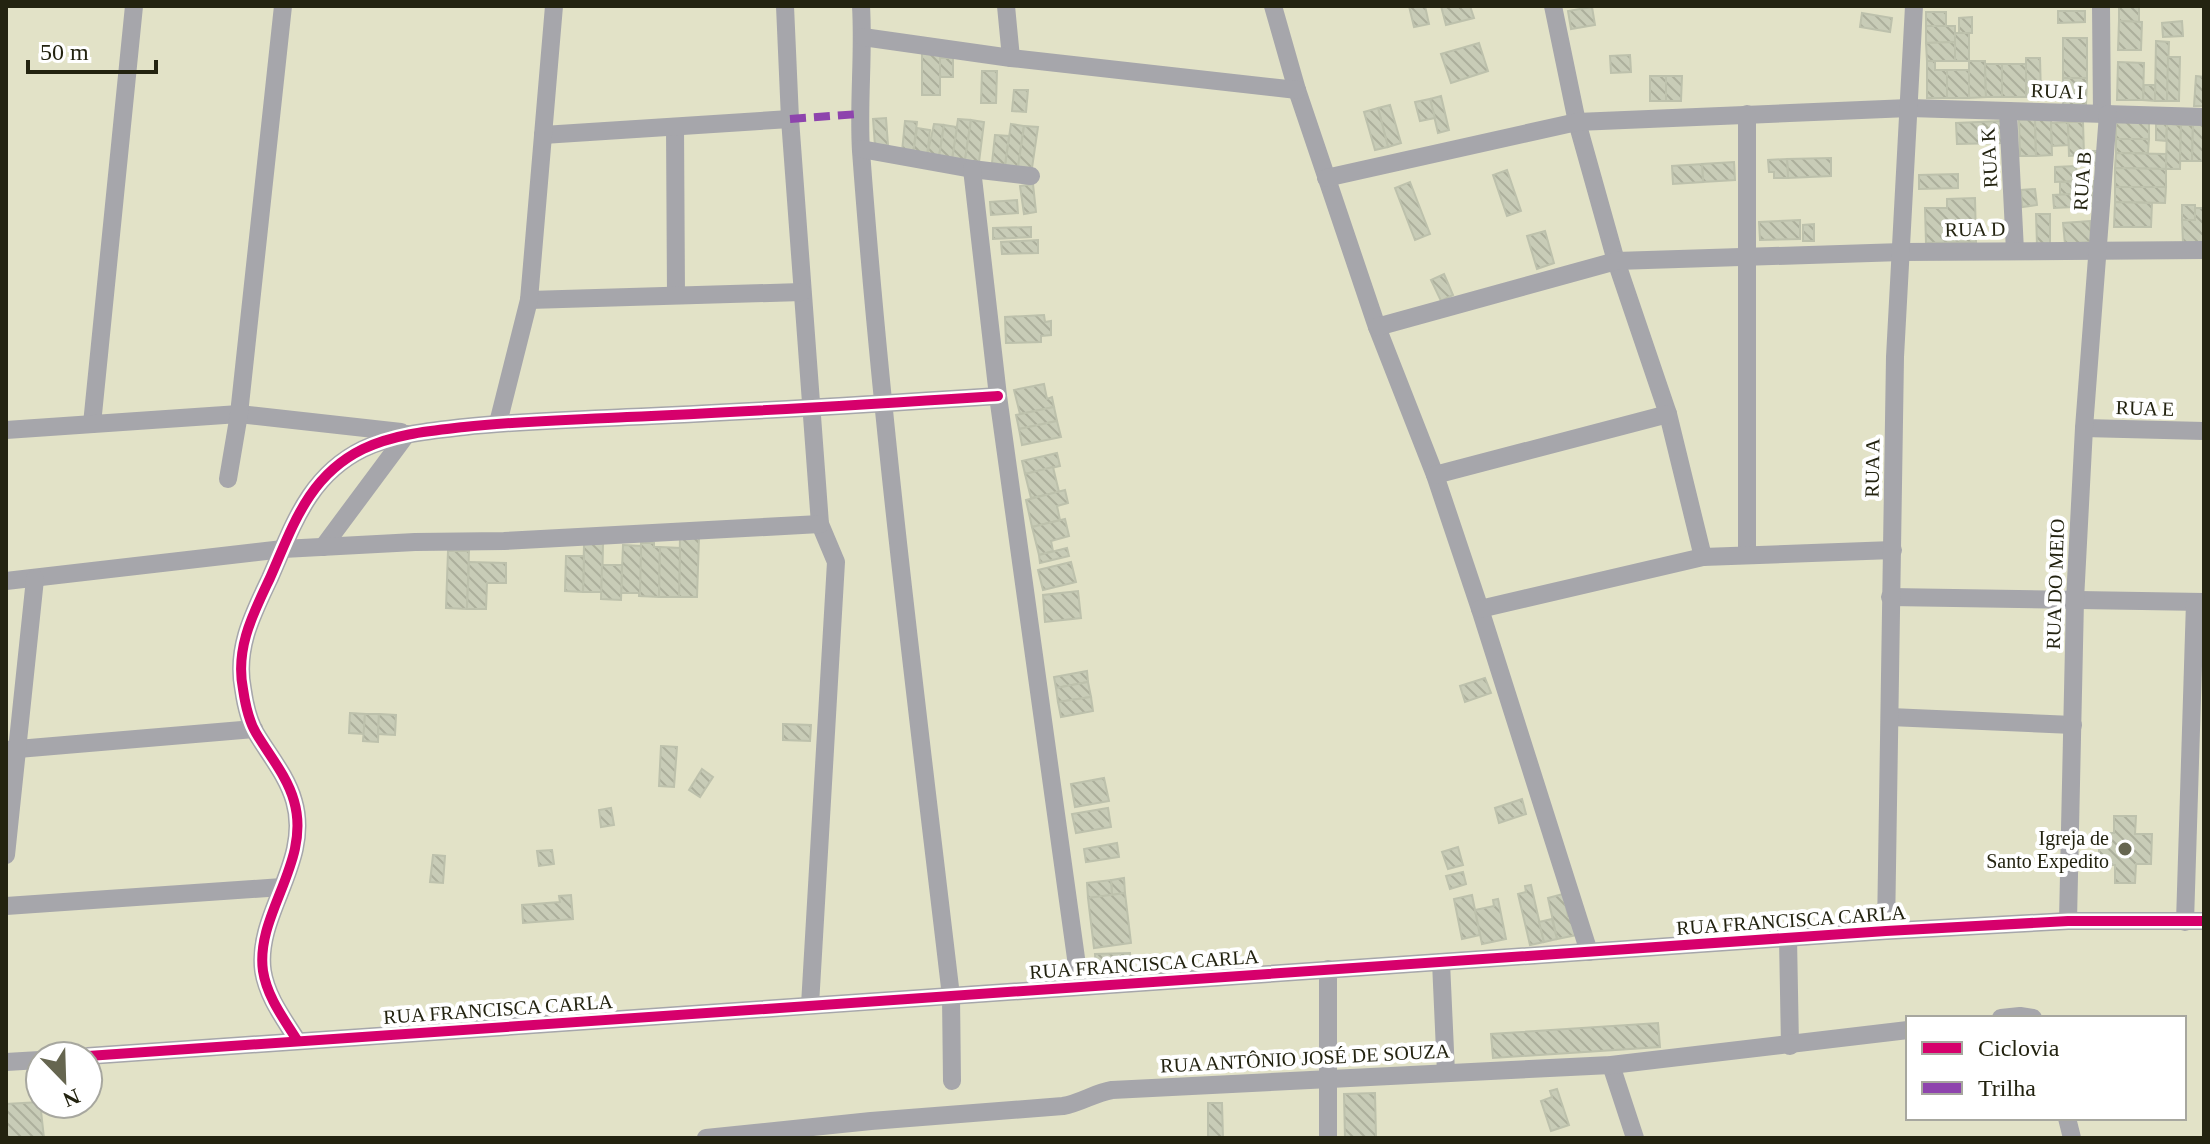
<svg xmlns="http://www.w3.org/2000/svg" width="2210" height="1144" font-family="'Times New Roman',serif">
<defs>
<pattern id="building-back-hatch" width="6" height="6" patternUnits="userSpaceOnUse" patternTransform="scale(2)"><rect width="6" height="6" fill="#c8ccb7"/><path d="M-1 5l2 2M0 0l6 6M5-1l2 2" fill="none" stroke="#acaf9c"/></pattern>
</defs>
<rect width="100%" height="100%" fill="#e2e2c7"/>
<g fill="url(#building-back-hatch)" stroke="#bdc1ac" stroke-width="2">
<polygon points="1409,6 1425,6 1429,24 1414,27"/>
<polygon points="1441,6 1470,6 1474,18 1446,25"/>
<polygon points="2119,6 2139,6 2139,22 2119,21"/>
<polygon points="1592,7 1595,25 1571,29 1568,11"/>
<polygon points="2058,11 2085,11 2085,22 2058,23"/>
<rect x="1926" y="12" width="20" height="14"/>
<polygon points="1862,13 1892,18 1890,32 1860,27"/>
<polygon points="1972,17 1972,33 1959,33 1959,18"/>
<polygon points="2119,21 2142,22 2141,50 2118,50"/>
<polygon points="2182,21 2183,36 2163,37 2162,23"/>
<polygon points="1926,26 1955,26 1955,42 1926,43"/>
<rect x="1955" y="33" width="14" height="28"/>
<rect x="2063" y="38" width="24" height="40"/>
<polygon points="2156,41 2169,42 2167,101 2155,101"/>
<polygon points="1955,42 1955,61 1927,61 1926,43"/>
<polygon points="1479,43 1488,71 1451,83 1441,54"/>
<polygon points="922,53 940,54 940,95 922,95"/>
<polygon points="1630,55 1631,72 1611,73 1610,56"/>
<polygon points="2168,57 2180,57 2179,101 2167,101"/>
<rect x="940" y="58" width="13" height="19"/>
<polygon points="2026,58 2040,58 2041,96 2026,97"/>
<polygon points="1927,61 1935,61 1935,70 1947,70 1947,98 1927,98"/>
<polygon points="1969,61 1985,61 1986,97 1969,98"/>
<polygon points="2118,62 2144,63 2143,100 2117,100"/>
<polygon points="1985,64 2002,64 2002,97 1986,97"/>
<rect x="2002" y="64" width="24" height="33"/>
<rect x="1947" y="70" width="22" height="28"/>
<polygon points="982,71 997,71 996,103 981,103"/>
<rect x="1650" y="76" width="16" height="25"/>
<polygon points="1666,76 1682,76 1681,101 1666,101"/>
<polygon points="2196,76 2204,77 2204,106 2194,106"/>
<polygon points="2063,78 2087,78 2086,105 2063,105"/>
<polygon points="2144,85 2155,85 2155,101 2143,100"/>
<polygon points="1014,90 1028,90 1026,112 1012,111"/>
<polygon points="1441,96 1449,130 1438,133 1430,99"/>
<polygon points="1430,99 1435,118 1420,121 1415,102"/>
<polygon points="1390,105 1401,143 1388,147 1378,108"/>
<polygon points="1378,108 1388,147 1375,150 1364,112"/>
<polygon points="886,118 888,145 875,146 873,119"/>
<polygon points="958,119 971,120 965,160 952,159"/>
<polygon points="2035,119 2036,156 2020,156 2019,120"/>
<polygon points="2035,119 2051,119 2052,155 2036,156"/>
<polygon points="971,120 984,122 979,162 965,160"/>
<polygon points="905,121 917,122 913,154 902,152"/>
<polygon points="2001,121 2002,143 1957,144 1956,123"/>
<polygon points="2068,122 2069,145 2052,146 2051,123"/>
<polygon points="2068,122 2083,122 2084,155 2069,156"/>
<rect x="2116" y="122" width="33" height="17"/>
<polygon points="934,124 944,125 939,157 927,156"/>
<polygon points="1011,124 1024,126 1018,167 1005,165"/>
<polygon points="2156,124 2167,124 2166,141 2156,140"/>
<polygon points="2167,124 2181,125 2180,169 2166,169"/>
<polygon points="944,125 957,127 952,159 939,157"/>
<polygon points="2181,125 2193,125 2192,161 2180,161"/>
<polygon points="2193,125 2204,125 2204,161 2192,161"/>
<polygon points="1024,126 1038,127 1032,168 1018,167"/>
<polygon points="917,128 930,130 927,156 913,154"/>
<polygon points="995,135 1009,136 1005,165 992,163"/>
<polygon points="2116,139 2149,139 2148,153 2116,153"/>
<polygon points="2084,151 2097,151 2098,165 2076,166 2076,155 2084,155"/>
<polygon points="2116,153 2166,154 2166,169 2115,168"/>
<polygon points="1831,158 1831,176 1788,178 1787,159"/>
<polygon points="1787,159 1788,178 1774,178 1774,172 1769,172 1768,160"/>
<polygon points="1734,162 1735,180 1703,182 1702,164"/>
<polygon points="1702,164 1703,182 1673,184 1672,166"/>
<polygon points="2076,166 2077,181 2055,182 2055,167"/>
<polygon points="2115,168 2166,169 2166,187 2115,187"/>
<polygon points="1507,170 1521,211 1507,216 1493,175"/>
<polygon points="1958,174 1958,188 1919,189 1919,175"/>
<polygon points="2093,181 2093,193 2060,195 2060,182"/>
<polygon points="1410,182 1430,234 1415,240 1395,188"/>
<polygon points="1033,184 1036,212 1024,214 1020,186"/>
<polygon points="2115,187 2166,187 2165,203 2115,202"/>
<polygon points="2035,189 2037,205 2022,207 2021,190"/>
<polygon points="2093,193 2094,206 2054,208 2053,195"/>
<polygon points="1975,198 1976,242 1926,243 1925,208 1947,208 1947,199"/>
<polygon points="1017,200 1018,213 991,215 990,202"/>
<polygon points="2115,202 2152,203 2151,227 2114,227"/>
<rect x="2182" y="205" width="13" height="15"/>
<polygon points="2195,208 2204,208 2204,242 2183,243 2182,220 2195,220"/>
<polygon points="2036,214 2050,214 2050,244 2037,245"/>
<polygon points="1800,220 1800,239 1760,240 1759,222"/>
<polygon points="2090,221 2091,242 2065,244 2063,223"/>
<polygon points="1814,224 1814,241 1803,241 1803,225"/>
<polygon points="1031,227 1031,237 993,239 993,228"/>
<polygon points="1545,231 1554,263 1537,269 1527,236"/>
<polygon points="1038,240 1038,253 1002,254 1001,242"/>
<polygon points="1444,274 1453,295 1441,301 1431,280"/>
<polygon points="1044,315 1045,322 1051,321 1051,335 1041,336 1041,342 1006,343 1005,317"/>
<polygon points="1044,384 1047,399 1052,397 1054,407 1020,414 1014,390"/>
<polygon points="1054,407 1057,421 1019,429 1016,415"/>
<polygon points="1057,421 1061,437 1022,445 1019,429"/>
<polygon points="1057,453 1060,466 1025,474 1022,461"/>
<polygon points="1053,467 1059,492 1031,498 1025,474"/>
<polygon points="1065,490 1068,503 1057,506 1060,520 1032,527 1026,500"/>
<polygon points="1065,519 1069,536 1051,541 1053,551 1039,555 1032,527"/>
<polygon points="680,537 699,538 697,597 679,597"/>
<polygon points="641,543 654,543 654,547 660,547 659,597 639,596"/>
<polygon points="584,544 603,544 602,592 583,592"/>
<polygon points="623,545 641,546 640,593 621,593"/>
<polygon points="660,547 680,548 679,597 659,597"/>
<polygon points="1067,548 1069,556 1040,563 1039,555"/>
<polygon points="448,551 469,551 467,609 446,608"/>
<polygon points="566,556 584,556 583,592 565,591"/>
<polygon points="469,562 506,563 506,583 487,583 486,609 467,609"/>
<polygon points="1071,562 1076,582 1043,590 1038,570"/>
<polygon points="602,565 622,565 621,600 601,599"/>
<polygon points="1078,591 1081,618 1045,622 1043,595"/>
<polygon points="1087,671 1088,682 1056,688 1054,677"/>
<polygon points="1485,678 1491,693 1465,702 1460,686"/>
<polygon points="1088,682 1091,697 1058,702 1056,688"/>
<polygon points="1091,697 1093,711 1061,717 1058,702"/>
<polygon points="350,713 365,714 364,734 349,733"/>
<polygon points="365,714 379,714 378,742 363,741"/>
<polygon points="379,714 396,715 395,735 378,734"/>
<polygon points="783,724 811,725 810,741 783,740"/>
<polygon points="661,746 677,747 674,787 659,786"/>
<polygon points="702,769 713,777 700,797 689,790"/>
<polygon points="1104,778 1109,801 1075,807 1071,784"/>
<polygon points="1522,799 1526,814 1499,823 1495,808"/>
<polygon points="611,808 614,825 601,827 599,810"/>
<polygon points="1108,808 1111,827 1076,833 1072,814"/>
<polygon points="2114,816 2136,816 2135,834 2152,834 2151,864 2136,864 2135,883 2115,883 2115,865 2099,865 2099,833 2114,833"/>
<polygon points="1117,843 1119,857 1086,862 1084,849"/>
<polygon points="1458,847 1463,865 1448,869 1442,852"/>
<polygon points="552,850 554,864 539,866 537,851"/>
<polygon points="433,855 445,856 443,883 430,882"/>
<polygon points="1463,872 1466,884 1450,889 1446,876"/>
<polygon points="1124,878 1125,893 1112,895 1111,880"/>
<polygon points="1111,880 1112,895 1088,898 1087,883"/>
<polygon points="1531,885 1544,942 1530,945 1518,894 1526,892 1525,886"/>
<polygon points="1125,893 1131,943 1094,948 1088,898"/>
<polygon points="1563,894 1568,916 1573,915 1577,935 1557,939 1548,898"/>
<polygon points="571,895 573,919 523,923 522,905 560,902 559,896"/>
<polygon points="1472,895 1480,935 1462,939 1454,899"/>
<polygon points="1498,899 1506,939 1482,944 1475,910 1494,906 1493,900"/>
<polygon points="1552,919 1557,939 1544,942 1539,922"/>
<polygon points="1130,953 1130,970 1096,971 1095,954"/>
<polygon points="1658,1023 1660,1047 1493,1058 1491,1034"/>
<polygon points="1557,1089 1569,1125 1551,1131 1541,1101 1552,1097 1550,1091"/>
<polygon points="1375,1093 1376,1138 1345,1138 1344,1094"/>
<polygon points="40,1102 44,1138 6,1138 6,1104"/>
<polygon points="1208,1103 1222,1103 1223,1138 1208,1138"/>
</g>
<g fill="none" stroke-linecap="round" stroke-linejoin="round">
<g stroke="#a6a6ab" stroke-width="18">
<polyline points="785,6 790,119 820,524 836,562 810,1005"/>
<path d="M 861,6 C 864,55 858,103 861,151 C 882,434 918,715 951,996 L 952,1081"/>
<polyline points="1006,6 1011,58"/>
<polyline points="1273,6 1297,90 1377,327 1435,475 1480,609 1589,952"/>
<polyline points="1553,6 1577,122 1616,261 1668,414 1703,557"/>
<polyline points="2101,6 2102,114"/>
<polyline points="863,37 1011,58 1297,90"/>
<polyline points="2008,111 2015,251"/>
<polyline points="675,127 676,295"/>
<polyline points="543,135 790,119"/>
<polyline points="861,149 972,169 1031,176"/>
<polyline points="972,169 998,396 1080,987"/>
<polyline points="1326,178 1577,122 1909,108 2204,117"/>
<polyline points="529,300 802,292"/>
<polyline points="1377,327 1616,261 1902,252 2204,250"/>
<polyline points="498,423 529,300 554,6"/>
<polyline points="92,424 134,6"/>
<polyline points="2084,428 2204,431"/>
<polyline points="6,430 239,414 401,432"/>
<polyline points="1435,475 1668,414"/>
<polyline points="228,479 239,414 283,6"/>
<polyline points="323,547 407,434"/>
<polyline points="1747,555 1747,114"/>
<polyline points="6,581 283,549 415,542 504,541 820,524"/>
<polyline points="1890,597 2204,602"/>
<polyline points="1480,609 1703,557 1893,550"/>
<polyline points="1890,717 2073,725"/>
<polyline points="6,750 254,729"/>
<polyline points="6,855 35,579"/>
<polyline points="6,906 282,887"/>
<polyline points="2068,921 2075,600 2084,428 2108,114"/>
<polyline points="2185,922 2195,602"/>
<polyline points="1886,931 1895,357 1914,6"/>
<polyline points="1788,938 1790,1046"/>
<polyline points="1441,962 1446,1073"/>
<polyline points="2001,1018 2020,1016 2033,1018"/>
<path d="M 297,1040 C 284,1019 267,997 263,971 C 255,914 312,862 294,801 C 287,776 269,755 256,733 C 249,721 245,703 243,689 C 235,648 253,614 270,578 C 293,526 308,476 363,449 C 395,434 429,431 464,427 C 518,421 572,420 627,417 C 751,412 874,404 998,396"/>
<polyline points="88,1056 1886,931 2068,921 2204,921"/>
<polyline points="6,1062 40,1060"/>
<polyline points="1611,1065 1635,1138"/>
<polyline points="2067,1118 2072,1138"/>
<path d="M 706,1138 L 871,1121 L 1063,1106 C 1081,1103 1094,1093 1112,1090 L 1611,1065 L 1908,1030"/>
<polyline points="1328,1138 1328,969"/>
</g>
<polyline stroke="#8e44ad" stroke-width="8" stroke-dasharray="16 8" stroke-linecap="butt" points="790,119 859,114"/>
<defs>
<g id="cycleway">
<path d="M 297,1040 C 284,1019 267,997 263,971 C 255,914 312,862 294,801 C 287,776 269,755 256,733 C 249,721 245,703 243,689 C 235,648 253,614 270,578 C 293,526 308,476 363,449 C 395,434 429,431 464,427 C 518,421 572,420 627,417 C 751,412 874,404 998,396"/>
<polyline points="88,1056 1886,931 2068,921 2204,921"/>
</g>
</defs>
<use href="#cycleway" stroke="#fff" stroke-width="15"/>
<use href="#cycleway" stroke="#d6006c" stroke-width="10"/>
</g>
<circle fill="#666650" stroke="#fff" stroke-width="3" cx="2125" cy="849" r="8"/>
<g text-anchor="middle" stroke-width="8" stroke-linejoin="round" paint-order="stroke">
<g font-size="20" fill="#232310" stroke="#fff">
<text transform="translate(2057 91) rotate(2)" y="7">RUA I</text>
<text transform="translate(1989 158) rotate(-93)" y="7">RUA K</text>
<text transform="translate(2082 181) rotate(-86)" y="7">RUA B</text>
<text transform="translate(1975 229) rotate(-1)" y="7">RUA D</text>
<text transform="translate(2145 408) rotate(2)" y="7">RUA E</text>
<text transform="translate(1872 468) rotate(-89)" y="7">RUA A</text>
<text transform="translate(2055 584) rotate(-88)" y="7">RUA DO MEIO</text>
<text transform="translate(1791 920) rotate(-4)" y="7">RUA FRANCISCA CARLA</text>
<text transform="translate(1144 964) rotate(-4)" y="7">RUA FRANCISCA CARLA</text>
<text transform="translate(498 1009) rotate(-4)" y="7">RUA FRANCISCA CARLA</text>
<text transform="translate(1305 1058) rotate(-3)" y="7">RUA ANTÔNIO JOSÉ DE SOUZA</text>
</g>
<g font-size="20" fill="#232310" stroke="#fff" text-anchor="end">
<text x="2109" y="845">Igreja de<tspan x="2109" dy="23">Santo Expedito</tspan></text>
</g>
</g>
<rect width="2210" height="1144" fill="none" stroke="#232310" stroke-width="16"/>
<rect x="1906" y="1016" width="280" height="104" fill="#ffffff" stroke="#a7a79f" stroke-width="2"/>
<rect x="1922" y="1042" width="40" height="12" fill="#d6006c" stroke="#a7a79f" stroke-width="2"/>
<text x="1978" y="1056" font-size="24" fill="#232310">Ciclovia</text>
<rect x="1922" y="1082" width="40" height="12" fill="#8e44ad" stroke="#a7a79f" stroke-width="2"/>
<text x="1978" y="1096" font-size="24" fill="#232310">Trilha</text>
<g transform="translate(64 1080) rotate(157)"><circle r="38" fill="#ffffff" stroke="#a7a79f" stroke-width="2"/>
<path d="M0-6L14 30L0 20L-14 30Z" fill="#666650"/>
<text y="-12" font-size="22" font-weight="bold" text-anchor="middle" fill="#232310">N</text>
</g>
<path d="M28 60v12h128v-12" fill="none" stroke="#232310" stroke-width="4"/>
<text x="40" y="60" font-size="24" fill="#232310" stroke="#ffffff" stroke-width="6" paint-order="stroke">50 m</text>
</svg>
